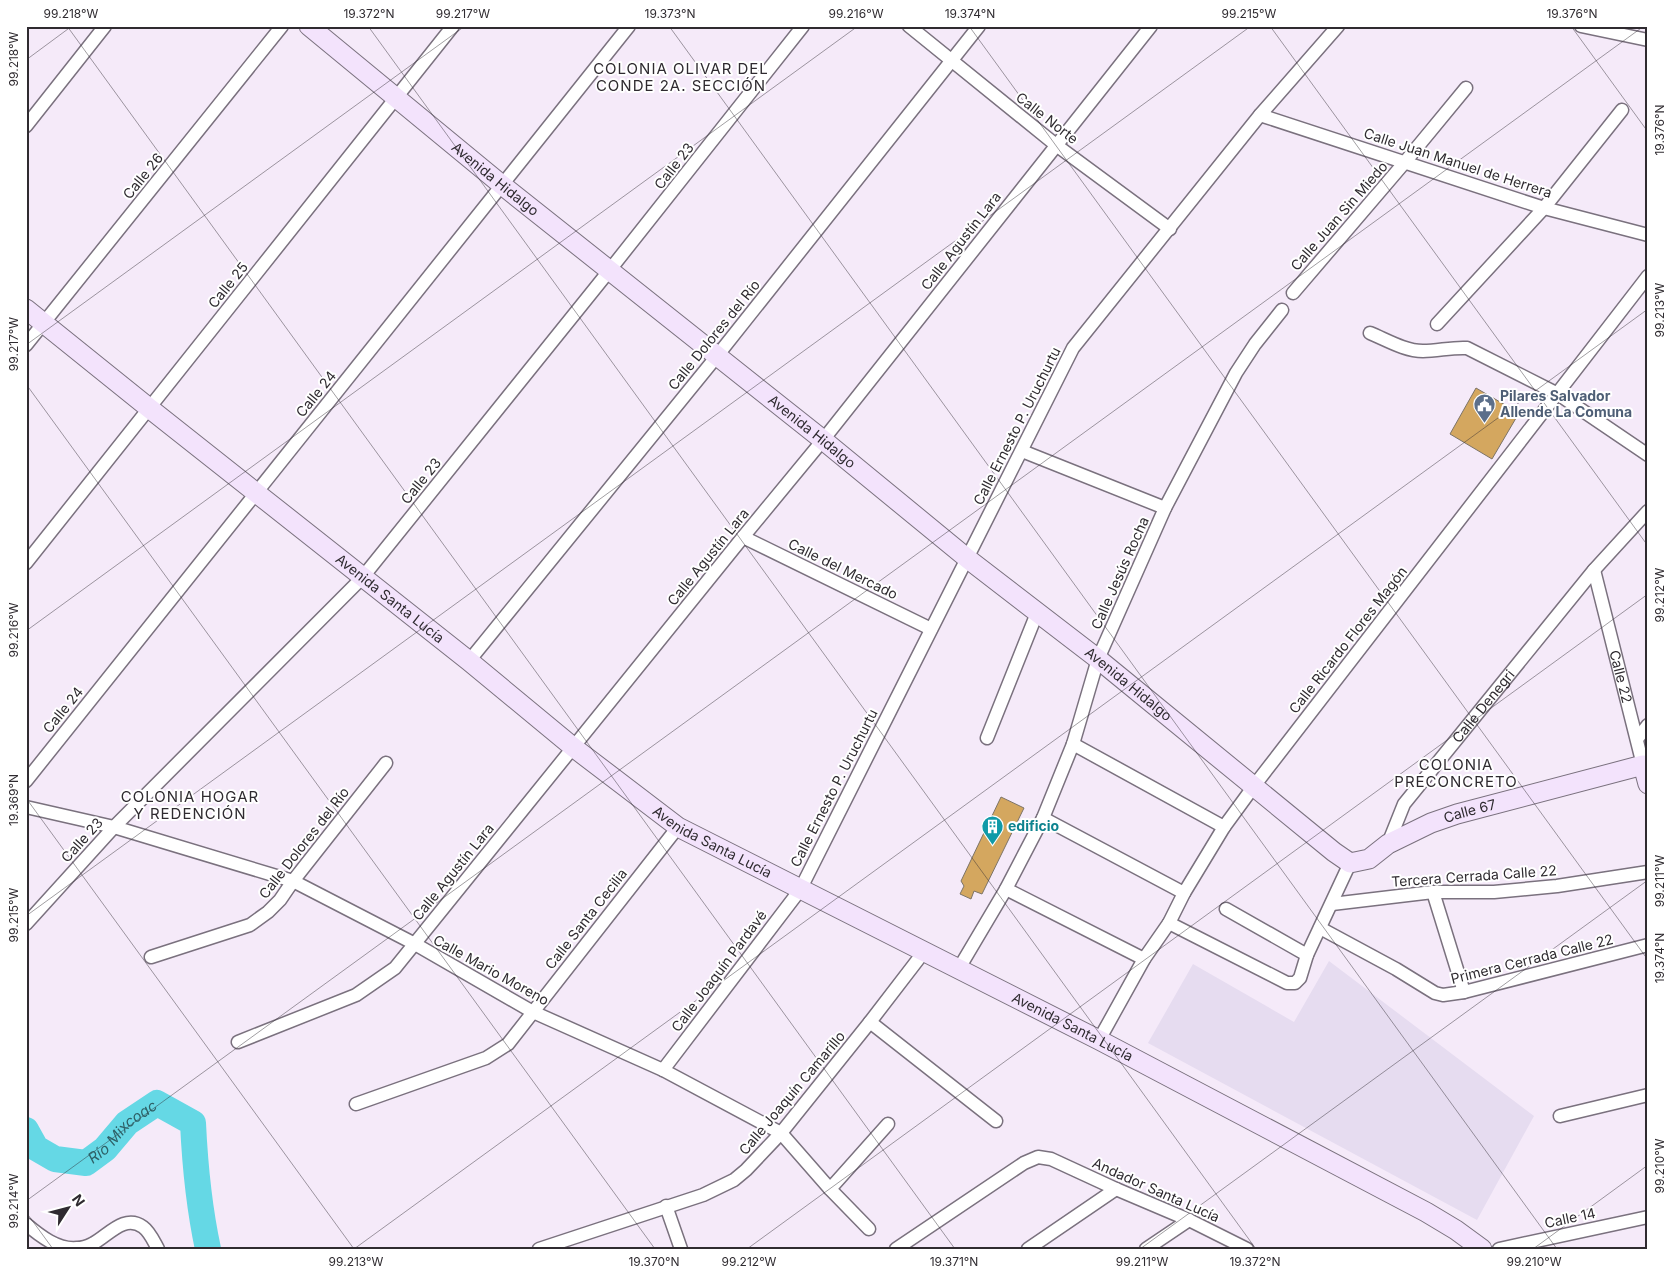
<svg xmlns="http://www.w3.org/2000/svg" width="1674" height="1275" font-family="Inter,sans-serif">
<rect width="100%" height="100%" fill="#f5eaf9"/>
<polygon fill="#e6dcf0" points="1329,961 1534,1116 1477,1220 1148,1043 1193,964 1294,1022"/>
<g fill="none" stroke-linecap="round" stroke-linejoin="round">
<path stroke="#65d8e5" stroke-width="26" id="s1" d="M 26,1130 L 36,1148 L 55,1159 L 86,1163 L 105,1149 L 127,1123 L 157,1103 L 193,1123 C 195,1166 199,1207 208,1249"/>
</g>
<g fill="#d4a75f" stroke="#7d7467">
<polygon points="1476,388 1519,413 1492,459 1450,434"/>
<polygon points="1001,797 1024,808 982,894 974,891 971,899 960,894 964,886 961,881"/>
</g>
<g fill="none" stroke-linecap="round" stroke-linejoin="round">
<defs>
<g id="street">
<polyline points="909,26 1056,145 1170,229"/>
<polyline points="1581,26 1648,40"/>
<polyline points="1260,115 1544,208 1648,235"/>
<polyline points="26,126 105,26"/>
<polyline points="1293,293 1405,162 1466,88"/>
<polyline points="1437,324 1544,208 1622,110"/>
<path d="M 1370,333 C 1387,340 1405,351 1423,351 C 1438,351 1452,347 1467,348 L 1558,394 L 1648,455"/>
<polyline points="26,345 282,26"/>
<polyline points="1022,451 1165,508"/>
<polyline points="743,537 931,629"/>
<polyline points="26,563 453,26"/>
<path id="s2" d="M 1594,570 L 1643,765"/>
<polyline points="469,661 717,356 979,26"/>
<polyline points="987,738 1037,613"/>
<polyline points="1637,739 1648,725"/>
<polyline points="1073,744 1224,827"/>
<polyline points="26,781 629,26"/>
<polyline points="26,807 114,827 293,881 415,944 533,1012 663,1070 781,1133 830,1189 869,1229"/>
<polyline points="1043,818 1184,893"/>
<path id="s3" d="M 1388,844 L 1404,804 L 1594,570 L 1648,511"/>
<polyline points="1006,889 1144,959"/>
<polyline points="1433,892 1464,992"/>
<polyline points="1332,904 1433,892 1494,892 1557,886 1648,872"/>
<polyline points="1226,909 1307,955"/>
<polyline points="1169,923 1287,983 1295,983 1300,978 1307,955 1350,863"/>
<polyline points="26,924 114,827 362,578 609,271 803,26"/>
<polyline points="1320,928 1396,969 1435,993 1443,995 1464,992 1648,945"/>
<polyline points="151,957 250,925 268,912 280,900 293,881 386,763"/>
<polyline points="958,970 1006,889 1043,818 1073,744 1098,659 1165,508 1236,373 1255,344 1282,310"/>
<polyline points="870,1022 996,1121"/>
<polyline points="1099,1040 1144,959 1169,923 1184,893 1224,827 1254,786 1648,276"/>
<polyline points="238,1042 356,995 395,968 743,537 823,440 1151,26"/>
<polyline points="663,1070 800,890 1073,348 1260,115 1338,26"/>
<polyline points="356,1104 486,1058 508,1044 678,827"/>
<polyline points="1560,1116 1648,1095"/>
<polyline points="830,1189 888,1124"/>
<polyline points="666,1206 681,1249"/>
<path d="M 26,1224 C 40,1236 58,1250 77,1248 C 81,1248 88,1246 92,1244 C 107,1237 124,1213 143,1227 C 150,1232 154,1242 158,1249"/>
<polyline points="539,1249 703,1195 734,1180 746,1170 781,1133 870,1022 923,953"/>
<polyline points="896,1249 1024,1163 1038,1157 1051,1159 1116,1189 1189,1220 1247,1249"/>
<polyline points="1028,1249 1116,1189"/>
<polyline points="1146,1249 1189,1220"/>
<polyline points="1499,1249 1648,1217"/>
</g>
<g id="secondary">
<path id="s4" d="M 309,26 L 502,185 L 823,440 L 968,559 L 1098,659 L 1334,852 L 1350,863 L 1369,859 L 1388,844 L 1431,823 L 1457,814 L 1643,765 L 1648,784"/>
<path id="s5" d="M 26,309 L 149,408 L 469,661 L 573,747 L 678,827 L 1099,1040 L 1426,1212 L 1456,1230 L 1482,1249"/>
</g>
</defs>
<use href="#street" stroke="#7a717e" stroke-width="15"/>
<use href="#secondary" stroke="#7a717e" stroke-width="21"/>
<use href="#street" stroke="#fff" stroke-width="12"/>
<use href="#secondary" stroke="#f3e3fc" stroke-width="19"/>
</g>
<path fill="none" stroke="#2f2b30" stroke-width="1" stroke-opacity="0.45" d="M 67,26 L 955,1249M 368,26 L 1256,1249M 669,26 L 1557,1249M 969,26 L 1648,960M 1270,26 L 1648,546M 1571,26 L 1648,132M 26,60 L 72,26M 26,345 L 465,26M 26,384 L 655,1249M 26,631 L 858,26M 26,798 L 354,1249M 26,916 L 1251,26M 26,1201 L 1644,26M 26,1212 L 53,1249M 354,1249 L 1648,309M 747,1249 L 1648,594M 1140,1249 L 1648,880M 1533,1249 L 1648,1165"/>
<defs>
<symbol id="civic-pin" viewBox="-11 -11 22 30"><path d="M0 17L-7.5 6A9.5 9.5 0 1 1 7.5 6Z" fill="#5c6f8a" stroke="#fff"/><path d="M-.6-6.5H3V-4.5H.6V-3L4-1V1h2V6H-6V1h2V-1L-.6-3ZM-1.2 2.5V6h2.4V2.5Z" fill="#fff"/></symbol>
<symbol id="building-pin" viewBox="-11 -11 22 30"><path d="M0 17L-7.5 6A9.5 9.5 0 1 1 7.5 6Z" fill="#0f9aa8" stroke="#fff"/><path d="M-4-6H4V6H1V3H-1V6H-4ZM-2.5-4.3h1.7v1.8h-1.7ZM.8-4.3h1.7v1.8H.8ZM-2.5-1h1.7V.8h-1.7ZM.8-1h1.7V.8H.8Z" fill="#fff"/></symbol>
</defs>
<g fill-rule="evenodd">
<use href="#civic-pin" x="1472" y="392" width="25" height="34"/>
<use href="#building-pin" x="980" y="814" width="25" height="34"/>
</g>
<g text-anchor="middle" stroke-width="4" stroke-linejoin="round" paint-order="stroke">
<g font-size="14" fill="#2f2b30" stroke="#fff">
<text transform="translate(1047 118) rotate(38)" y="5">Calle Norte</text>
<text transform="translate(1458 163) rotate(18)" y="5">Calle Juan Manuel de Herrera</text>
<text transform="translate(674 166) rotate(-52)" y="5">Calle 23</text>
<text transform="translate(143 176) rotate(-51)" y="5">Calle 26</text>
<text dy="5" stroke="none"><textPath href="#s4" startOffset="241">Avenida Hidalgo</textPath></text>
<text transform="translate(1339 216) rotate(-49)" y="5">Calle Juan Sin Miedo</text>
<text transform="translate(961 241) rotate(-52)" y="5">Calle Agustín Lara</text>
<text transform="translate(228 285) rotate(-51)" y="5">Calle 25</text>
<text transform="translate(714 335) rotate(-51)" y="5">Calle Dolores del Río</text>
<text transform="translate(316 394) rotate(-51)" y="5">Calle 24</text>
<text transform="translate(1017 426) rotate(-63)" y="5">Calle Ernesto P. Uruchurtu</text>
<text dy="5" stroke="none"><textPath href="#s4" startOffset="646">Avenida Hidalgo</textPath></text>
<text transform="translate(421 481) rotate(-51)" y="5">Calle 23</text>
<text transform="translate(708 557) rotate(-51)" y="5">Calle Agustín Lara</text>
<text transform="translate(843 569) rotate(26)" y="5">Calle del Mercado</text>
<text transform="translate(1120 573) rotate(-66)" y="5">Calle Jesús Rocha</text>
<text dy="5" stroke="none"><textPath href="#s5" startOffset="465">Avenida Santa Lucía</textPath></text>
<text transform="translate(1348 640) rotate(-52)" y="5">Calle Ricardo Flores Magón</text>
<text dy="5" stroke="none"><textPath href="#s2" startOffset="110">Calle 22</textPath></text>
<text dy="5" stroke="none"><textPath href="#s4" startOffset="1051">Avenida Hidalgo</textPath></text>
<text dy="5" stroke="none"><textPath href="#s3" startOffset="169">Calle Denegri</textPath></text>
<text transform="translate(63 710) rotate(-51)" y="5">Calle 24</text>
<text transform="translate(834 788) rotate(-63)" y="5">Calle Ernesto P. Uruchurtu</text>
<text dy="5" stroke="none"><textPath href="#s4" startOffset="1468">Calle 67</textPath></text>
<text transform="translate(82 840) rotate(-48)" y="5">Calle 23</text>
<text dy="5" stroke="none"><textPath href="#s5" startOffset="870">Avenida Santa Lucía</textPath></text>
<text transform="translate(304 843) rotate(-52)" y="5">Calle Dolores del Río</text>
<text transform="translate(453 872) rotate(-51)" y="5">Calle Agustín Lara</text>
<text transform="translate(1474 876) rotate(-4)" y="5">Tercera Cerrada Calle 22</text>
<text transform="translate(586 919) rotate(-52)" y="5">Calle Santa Cecilia</text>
<text transform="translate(1532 959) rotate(-14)" y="5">Primera Cerrada Calle 22</text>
<text transform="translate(491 970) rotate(29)" y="5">Calle Mario Moreno</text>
<text transform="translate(719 971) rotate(-53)" y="5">Calle Joaquín Pardavé</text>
<text dy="5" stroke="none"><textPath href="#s5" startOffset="1275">Avenida Santa Lucía</textPath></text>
<text transform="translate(792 1093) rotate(-50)" y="5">Calle Joaquín Camarillo</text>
<text transform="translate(1156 1190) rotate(24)" y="5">Andador Santa Lucía</text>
<text transform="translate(1570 1218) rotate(-12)" y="5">Calle 14</text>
</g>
<g font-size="14" font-weight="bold" fill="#4e5e75" stroke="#fff" text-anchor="start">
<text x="1500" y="401">Pilares Salvador<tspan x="1500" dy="16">Allende La Comuna</tspan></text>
</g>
<g font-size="14" font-weight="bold" fill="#0d838f" stroke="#fff" text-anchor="start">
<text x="1008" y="831">edificio</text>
</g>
<g font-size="15" letter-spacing="1" fill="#2f2b30" stroke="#fff">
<text x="681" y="74">COLONIA OLIVAR DEL<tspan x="681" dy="17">CONDE 2A. SECCIÓN</tspan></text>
<text x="1456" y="770">COLONIA<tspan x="1456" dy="17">PRECONCRETO</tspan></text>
<text x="190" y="802">COLONIA HOGAR<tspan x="190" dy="17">Y REDENCIÓN</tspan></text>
</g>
<g font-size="15" font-style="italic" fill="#2e6066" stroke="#fff">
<text dy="5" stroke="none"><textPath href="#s1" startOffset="122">Río Mixcoac</textPath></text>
</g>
</g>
<rect width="1674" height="1275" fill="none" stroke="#ffffff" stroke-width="55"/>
<g transform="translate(68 1208) rotate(54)" stroke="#ffffff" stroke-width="4" paint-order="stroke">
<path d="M0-4L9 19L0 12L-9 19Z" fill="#2f2b30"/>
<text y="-8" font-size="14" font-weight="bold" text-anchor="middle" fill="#2f2b30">N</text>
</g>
<rect x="28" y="28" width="1618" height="1220" fill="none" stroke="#2f2b30" stroke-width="2"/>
<g font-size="12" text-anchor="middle" fill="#2f2b30">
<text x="71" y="18">99.218°W</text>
<text x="369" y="18">19.372°N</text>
<text x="463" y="18">99.217°W</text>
<text x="670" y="18">19.373°N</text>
<text x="856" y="18">99.216°W</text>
<text x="970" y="18">19.374°N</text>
<text x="1249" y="18">99.215°W</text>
<text x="1572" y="18">19.376°N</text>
<text transform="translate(14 59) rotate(-90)" y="4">99.218°W</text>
<text transform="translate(1660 130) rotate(-90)" y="4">19.376°N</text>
<text transform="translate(1660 310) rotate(-90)" y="4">99.213°W</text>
<text transform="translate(14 344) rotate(-90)" y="4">99.217°W</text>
<text transform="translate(1660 595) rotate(-90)" y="4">99.212°W</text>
<text transform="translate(14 630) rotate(-90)" y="4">99.216°W</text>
<text transform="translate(14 800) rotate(-90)" y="4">19.369°N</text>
<text transform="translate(1660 881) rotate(-90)" y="4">99.211°W</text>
<text transform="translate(14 915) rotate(-90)" y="4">99.215°W</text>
<text transform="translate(1660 958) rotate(-90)" y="4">19.374°N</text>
<text transform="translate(1660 1166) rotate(-90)" y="4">99.210°W</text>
<text transform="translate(14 1201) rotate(-90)" y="4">99.214°W</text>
<text x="356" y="1266">99.213°W</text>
<text x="654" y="1266">19.370°N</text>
<text x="749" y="1266">99.212°W</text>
<text x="954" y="1266">19.371°N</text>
<text x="1142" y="1266">99.211°W</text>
<text x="1255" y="1266">19.372°N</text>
<text x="1534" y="1266">99.210°W</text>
</g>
</svg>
